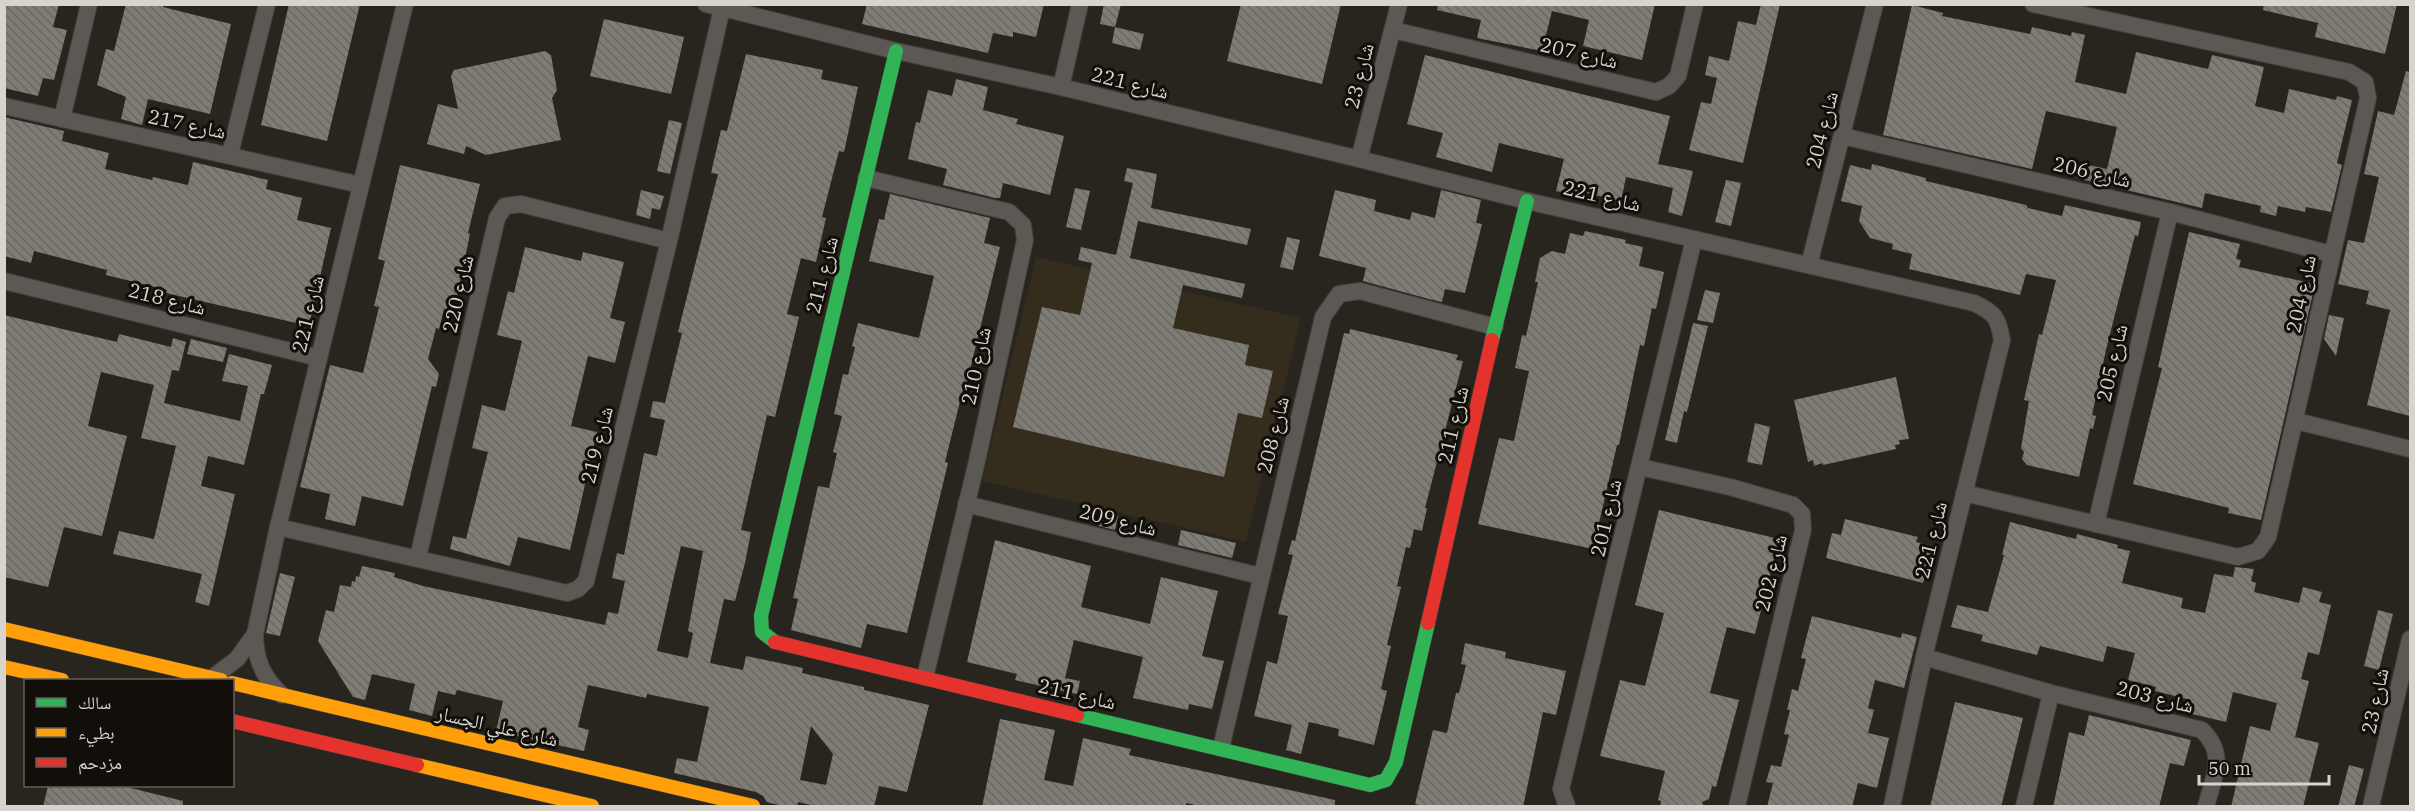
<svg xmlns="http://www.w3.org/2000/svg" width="2415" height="811" font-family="'IBM Plex Serif','Noto Naskh Arabic',serif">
<defs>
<pattern id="building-back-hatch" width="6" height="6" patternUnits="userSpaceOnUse" patternTransform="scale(1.5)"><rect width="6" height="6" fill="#7f7c76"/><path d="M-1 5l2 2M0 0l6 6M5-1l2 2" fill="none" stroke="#696762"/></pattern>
</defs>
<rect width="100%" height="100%" fill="#28251f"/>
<polygon fill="#342c1c" points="1036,257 1301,318 1246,542 982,481"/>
<g fill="url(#building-back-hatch)" fill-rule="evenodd">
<polygon points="6,4 59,4 53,27 67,30 54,80 43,78 38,96 4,88"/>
<polygon points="126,4 163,4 163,7 231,24 210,114 148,99 142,125 121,119 126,97 97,85 106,49 114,51"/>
<polygon points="289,4 360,4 327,141 261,125"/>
<polygon points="867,4 1044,4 1036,37 1013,32 1013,37 993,33 988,53 862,24"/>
<polygon points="1104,4 1121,4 1115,27 1100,24"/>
<polygon points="1241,4 1341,4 1322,84 1227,61"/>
<polygon points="1438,4 1655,4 1642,60 1583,46 1589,20 1552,11 1542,51 1477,38 1481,20 1437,10"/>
<polygon points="1761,4 1780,4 1743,163 1689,150 1701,102 1711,104 1717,78 1705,75 1709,56 1729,61 1738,21 1756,25"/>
<polygon points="2264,4 2397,4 2385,54 2315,37 2318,23 2263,10"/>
<polygon points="1912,5 1943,13 1942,16 2030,34 2032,27 2071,36 2072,32 2085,35 2075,82 2126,94 2136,52 2208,69 2212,55 2264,67 2255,106 2284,113 2289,89 2336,100 2337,96 2352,100 2337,163 2342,165 2331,212 2306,207 2305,212 2278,206 2276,216 2260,212 2261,206 2205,193 2202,208 2076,178 2079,163 2107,169 2117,127 2046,111 2032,169 1883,135"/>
<polygon points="604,19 684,37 671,94 590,76"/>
<polygon points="1115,27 1144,34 1140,50 1112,43"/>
<polygon points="545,51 551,55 557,90 552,98 561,140 486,155 466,146 464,154 427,144 438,104 458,109 451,76 454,70"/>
<path d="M 746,54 L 823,70 L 821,79 L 858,87 L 844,152 L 839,151 L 822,217 L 826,218 L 816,262 L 801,258 L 787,314 L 799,317 L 775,417 L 767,415 L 741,530 L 751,532 L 745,563 L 735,601 L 724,599 L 710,663 L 743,670 L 746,656 L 803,668 L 802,673 L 864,687 L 864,690 L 929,705 L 907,792 L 879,786 L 874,807 L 820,807 L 798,802 L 797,807 L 786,807 L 767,802 L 763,796 L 756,792 L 674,773 L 677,758 L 697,762 L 709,707 L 647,694 L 646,698 L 588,685 L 578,727 L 589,730 L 584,751 L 496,731 L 503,701 L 457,690 L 455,695 L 438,691 L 432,716 L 409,710 L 415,684 L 372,674 L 365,700 L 353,697 L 318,641 L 326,610 L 334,612 L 340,585 L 351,587 L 352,581 L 355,582 L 356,576 L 359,577 L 362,566 L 395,573 L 394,577 L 423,586 L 605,625 L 608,612 L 618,614 L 625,581 L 612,578 L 617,553 L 624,555 L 644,453 L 657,456 L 665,420 L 650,417 L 653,401 L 665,403 L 682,333 L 678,332 L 718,174 L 711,173 L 721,130 L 727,131 ZM 681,546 L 703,551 L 688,631 L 693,633 L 688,658 L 657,651 ZM 811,726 L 833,754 L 826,785 L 800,780 Z"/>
<polygon points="1425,55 1670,116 1658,164 1693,171 1682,216 1668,212 1673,188 1626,177 1621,201 1586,193 1585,198 1556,191 1564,159 1499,143 1492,172 1436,157 1443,133 1407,124"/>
<polygon points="2406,71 2410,72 2410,416 2367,405 2390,310 2366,304 2369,291 2338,284 2348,240 2364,243 2379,177 2364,174 2378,111 2394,115"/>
<polygon points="956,79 988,87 983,110 1018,119 1016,124 1064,136 1050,195 1003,183 1000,198 995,198 943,185 947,169 908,159 916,122 920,123 928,90 952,96"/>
<polygon points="4,117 64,131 62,141 109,153 105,169 152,180 153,177 188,185 193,162 268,180 266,189 302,198 297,220 331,228 309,326 166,293 167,290 106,275 107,270 34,251 31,263 4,256"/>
<polygon points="669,120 682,123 670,174 657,171"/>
<polygon points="1872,164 1926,178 1926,181 2026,205 2028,208 2062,216 2065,205 2141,222 2138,236 2135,235 2106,350 2092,415 2096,416 2093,429 2090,428 2079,477 2027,465 2022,459 2024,452 2021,448 2029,401 2024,400 2039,334 2042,335 2056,280 2026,274 2020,295 1909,269 1912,254 1892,249 1893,244 1870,238 1859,221 1862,206 1841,201 1850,165 1871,170"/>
<polygon points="400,165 480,184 468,233 470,234 454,312 444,309 439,329 436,328 428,359 439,374 436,387 432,386 403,506 362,496 355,526 325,519 330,494 300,487 330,365 363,373 379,307 374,306 385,261 378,259"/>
<polygon points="1127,168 1157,174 1151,208 1251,229 1247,245 1138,221 1130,258 1245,284 1242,298 1183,285 1173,328 1249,345 1245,365 1273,371 1262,418 1238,413 1224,477 1013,427 1042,307 1080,315 1092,263 1078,260 1081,247 1116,255 1133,183 1124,181"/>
<polygon points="1726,180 1741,183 1731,226 1715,222"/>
<polygon points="1075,188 1090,191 1081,230 1066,227"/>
<polygon points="641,190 664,196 660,210 652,208 650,219 636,215"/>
<polygon points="1335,190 1376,200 1374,211 1410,220 1412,212 1435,218 1441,190 1481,200 1476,223 1482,224 1465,293 1445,289 1442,302 1429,299 1363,281 1366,268 1319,256"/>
<polygon points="890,194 990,218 984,243 1000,247 967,382 965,381 945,462 948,463 907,633 867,624 861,648 791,630 798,599 793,598 818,486 829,488 837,453 833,452 842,416 834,414 843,374 848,375 855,347 852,346 858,323 919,338 934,276 869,261 879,219 884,220"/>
<polygon points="1585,231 1626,240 1625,243 1643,247 1639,266 1664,272 1656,309 1652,308 1644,346 1640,345 1619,445 1617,445 1593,549 1478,524 1499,438 1514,441 1529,371 1515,368 1522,335 1526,336 1538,282 1535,282 1540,258 1552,251 1565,254 1570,233 1583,236"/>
<polygon points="2189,232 2240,244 2236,259 2241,260 2239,267 2315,284 2261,520 2228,513 2229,508 2133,484 2162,368 2158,367"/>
<polygon points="1287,237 1300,240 1293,270 1280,267"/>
<polygon points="525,247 581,261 583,252 624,262 610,318 625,322 615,363 588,356 571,426 597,432 570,550 518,537 510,566 450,549 453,536 466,539 488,452 472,448 482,405 505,411 522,341 497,335 508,291 514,293"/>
<polygon points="1705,290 1720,293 1713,323 1697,320"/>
<polygon points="4,315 117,342 119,334 171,347 173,338 186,342 179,371 172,370 164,403 240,421 248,386 222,381 229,354 272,365 264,394 261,394 244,465 208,456 201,486 235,494 209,606 195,602 202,574 113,554 119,531 154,539 176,446 141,438 154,385 101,372 88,426 127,436 102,536 64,527 48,587 4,577"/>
<polygon points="2329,315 2344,318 2336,356 2324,339"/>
<polygon points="1693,323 1708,326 1687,412 1684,411 1677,443 1665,440"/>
<polygon points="1350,329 1458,355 1456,360 1463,361 1425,508 1427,508 1422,531 1414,529 1410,548 1406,547 1397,586 1401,587 1387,645 1391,646 1381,689 1387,691 1374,745 1338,736 1339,729 1309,722 1301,754 1286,750 1292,725 1254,716 1267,661 1277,664 1288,616 1278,614 1293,555 1288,554 1292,540 1295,541 1344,333 1349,334"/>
<polygon points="191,339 227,348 223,362 187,354"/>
<polygon points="1896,377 1909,439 1899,440 1900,444 1895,445 1896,449 1823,465 1822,463 1814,466 1813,460 1808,462 1794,400"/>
<polygon points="1755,423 1770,427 1762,465 1747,462"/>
<polygon points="1659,510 1779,539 1755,634 1727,627 1710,693 1739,700 1716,787 1712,786 1709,799 1702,802 1704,807 1660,807 1661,801 1658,800 1665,771 1600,756 1620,680 1645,686 1664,613 1635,605"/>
<polygon points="1102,512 1118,516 1115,530 1099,526"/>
<polygon points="1845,519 1918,537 1916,542 1933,546 1923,583 1826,558 1832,533 1841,535"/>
<polygon points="2010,522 2076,539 2077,534 2118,545 2117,548 2130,551 2122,583 2183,598 2181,608 2205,613 2214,574 2233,577 2235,567 2254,569 2251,581 2256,583 2254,592 2299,603 2303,587 2322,592 2319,602 2331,605 2319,655 2308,652 2301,679 2309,681 2295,737 2319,743 2303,807 2231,807 2250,726 2270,731 2277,703 2233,692 2226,722 2188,713 2191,700 2155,691 2156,687 2128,680 2135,653 2107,646 2103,662 2040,646 2037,655 1981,641 1983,635 1951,627 1957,605 1988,612 2004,555 2002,555"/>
<polygon points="1181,530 1236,543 1232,558 1178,545"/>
<polygon points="995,540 1091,566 1081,607 1150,624 1161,577 1218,591 1202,656 1224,661 1212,709 1189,704 1188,710 1133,698 1143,657 1074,640 1065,678 1080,681 1077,694 1015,680 1017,674 967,662"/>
<polygon points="280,573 295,577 280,636 266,633"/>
<polygon points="2378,610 2393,614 2379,670 2364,666"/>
<polygon points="1812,616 1901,638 1902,633 1917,637 1904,688 1875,680 1868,708 1874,710 1868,733 1889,738 1877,788 1858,783 1852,807 1767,807 1773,783 1766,782 1771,765 1781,767 1789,735 1784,734 1790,710 1787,710 1792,689 1798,691 1806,659 1801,658"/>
<polygon points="1465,643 1506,652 1505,658 1566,671 1556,715 1543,712 1523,807 1428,807 1415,804 1433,730 1447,733 1456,693 1459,693 1466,665 1461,664"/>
<polygon points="1955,702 2023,718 2001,807 1930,807"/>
<polygon points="2089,715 2191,740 2184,766 2170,763 2159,807 2053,807 2069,732 2084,736"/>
<polygon points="1000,719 1055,730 1044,780 1073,786 1083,738 1131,749 1129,755 1335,800 1335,807 1204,807 1186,803 1186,807 982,807"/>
<polygon points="2349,765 2364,769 2354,807 2338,807"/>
<polygon points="48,786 123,786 183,801 183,807 43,807"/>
</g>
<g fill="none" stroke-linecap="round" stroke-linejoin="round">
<defs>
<g id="street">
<path d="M 706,4 L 896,51 L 1061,87 L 1359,159 L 1527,201 L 1974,303 C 1995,313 1998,317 2002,340 L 1924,657 L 1892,806"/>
<polyline points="1393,30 1656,92 1669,86 1678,76 1695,4"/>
<polyline points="1061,87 1080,4"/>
<polyline points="4,106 361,185"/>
<polyline points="62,119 89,4"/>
<polyline points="1842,136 2170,212 2331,254"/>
<polyline points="230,154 267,4"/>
<polyline points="1359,159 1399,4"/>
<polyline points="866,178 1009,212 1023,225 1025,240 977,461 925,677"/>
<polyline points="1809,265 1875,4"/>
<polyline points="4,281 319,358"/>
<polyline points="2296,421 2410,449"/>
<polyline points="1640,467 1730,487 1793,505 1802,514 1803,530 1737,806"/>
<polyline points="1964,493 2238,557 2258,551 2268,537 2368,98 2365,82 2349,72 2033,4"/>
<polyline points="966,504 1260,576"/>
<polyline points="2096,524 2170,212"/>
<polyline points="278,527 567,593 578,589 586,581 669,241 722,8"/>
<polyline points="418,557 497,218 505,206 521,204 669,241"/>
<path d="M 1924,657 L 2051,693 L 2202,730 C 2227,755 2214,776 2206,806"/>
<polyline points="212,678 237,659 255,634"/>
<path d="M 282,695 C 263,678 255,659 255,634 L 278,527 L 405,4"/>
<polyline points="1221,748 1323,317 1339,294 1360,291 1495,327"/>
<polyline points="1567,806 1561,789 1694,239"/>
<polyline points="2024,806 2051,693"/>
<polyline points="2371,806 2410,639"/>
</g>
<g id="fast">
<polyline points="1492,340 1527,201"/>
<polyline points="775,642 762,632 761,616 896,51"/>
<polyline points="1077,715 1370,785 1386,780 1396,762 1428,623"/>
</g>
<g id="slow">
<polyline points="4,629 221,680"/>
<polyline points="4,667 62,680"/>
<polyline points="232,683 753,806"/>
<polyline points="417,765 592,806"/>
</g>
<g id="jam">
<polyline points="1428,623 1492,340"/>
<polyline points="775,642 1077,715"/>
<polyline points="232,721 417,765"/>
</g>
</defs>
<use href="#street" stroke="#44413c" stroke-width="18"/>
<use href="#fast" stroke="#44413c" stroke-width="15"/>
<use href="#slow" stroke="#44413c" stroke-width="15"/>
<use href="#jam" stroke="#44413c" stroke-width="15"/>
<use href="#street" stroke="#5c5954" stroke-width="16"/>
<use href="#fast" stroke="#30b455" stroke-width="14"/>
<use href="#slow" stroke="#ff9f0a" stroke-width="14"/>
<use href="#jam" stroke="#e5322d" stroke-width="14"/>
</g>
<g text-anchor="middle" stroke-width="6" stroke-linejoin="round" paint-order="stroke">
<g font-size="20" fill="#d8d4cd" stroke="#120f0a">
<text transform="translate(1579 53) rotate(13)" y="7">شارع 207</text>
<text transform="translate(1359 76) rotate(-76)" y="7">شارع 23</text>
<text transform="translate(1130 83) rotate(14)" y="7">شارع 221</text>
<text transform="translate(187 124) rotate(12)" y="7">شارع 217</text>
<text transform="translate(1822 130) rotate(-76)" y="7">شارع 204</text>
<text transform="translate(2092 172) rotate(13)" y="7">شارع 206</text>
<text transform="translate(1602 196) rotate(13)" y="7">شارع 221</text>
<text transform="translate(822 275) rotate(-76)" y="7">شارع 211</text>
<text transform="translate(458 294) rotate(-77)" y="7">شارع 220</text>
<text transform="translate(2301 294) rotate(-78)" y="7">شارع 204</text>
<text transform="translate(167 299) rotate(14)" y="7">شارع 218</text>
<text transform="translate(308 314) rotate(-76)" y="7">شارع 221</text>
<text transform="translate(2112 363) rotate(-77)" y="7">شارع 205</text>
<text transform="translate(976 366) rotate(-78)" y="7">شارع 210</text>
<text transform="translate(1453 425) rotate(-77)" y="7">شارع 211</text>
<text transform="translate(1273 435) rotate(-76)" y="7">شارع 208</text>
<text transform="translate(597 445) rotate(-76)" y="7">شارع 219</text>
<text transform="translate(1606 518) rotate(-77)" y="7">شارع 201</text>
<text transform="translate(1118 520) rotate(14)" y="7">شارع 209</text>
<text transform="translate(1931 540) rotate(-76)" y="7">شارع 221</text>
<text transform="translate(1771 573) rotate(-76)" y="7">شارع 202</text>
<text transform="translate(1077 694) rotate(13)" y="7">شارع 211</text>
<text transform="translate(2155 697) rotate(14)" y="7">شارع 203</text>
<text transform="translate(2375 701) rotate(-78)" y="7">شارع 23</text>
<text transform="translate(497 726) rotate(13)" y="7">شارع علي الجسار</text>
</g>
</g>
<rect width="2415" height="811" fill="none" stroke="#d8d4cd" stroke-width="12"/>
<rect x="24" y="679" width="210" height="108" fill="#120f0a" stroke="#615e58" stroke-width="1.5"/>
<rect x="36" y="698" width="30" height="9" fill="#30b455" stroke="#615e58" stroke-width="1.5"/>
<text x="78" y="709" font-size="18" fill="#d8d4cd">سالك</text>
<rect x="36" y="728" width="30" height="9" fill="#ff9f0a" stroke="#615e58" stroke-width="1.5"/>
<text x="78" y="739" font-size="18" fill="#d8d4cd">بطيء</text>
<rect x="36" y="758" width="30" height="9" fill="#e5322d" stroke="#615e58" stroke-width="1.5"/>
<text x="78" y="769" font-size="18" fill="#d8d4cd">مزدحم</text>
<path d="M2199 775v9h130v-9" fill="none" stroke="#d8d4cd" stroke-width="3"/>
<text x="2208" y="775" font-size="18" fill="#d8d4cd" stroke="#120f0a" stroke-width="4.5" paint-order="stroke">50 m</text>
</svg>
